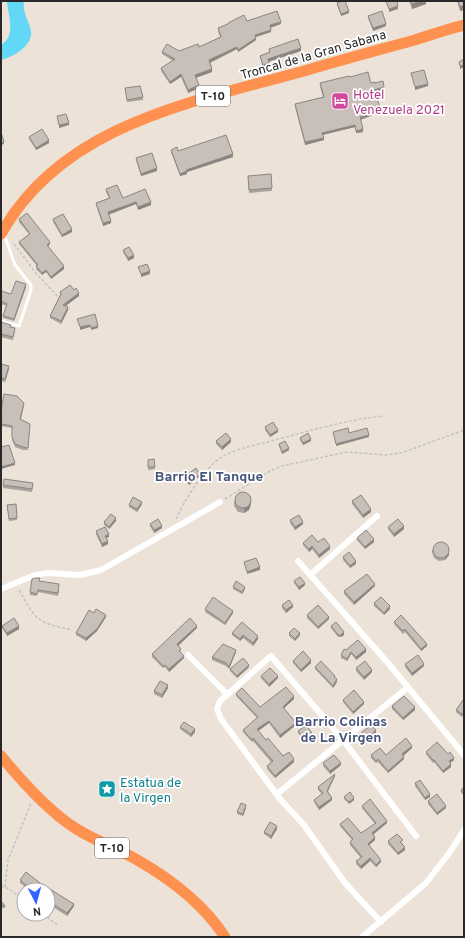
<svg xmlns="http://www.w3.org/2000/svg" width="465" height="938" font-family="Overpass,sans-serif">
<rect width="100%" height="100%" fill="#ece2d8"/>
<path fill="#63d8f6" d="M 7,1 L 24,1 C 22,12 29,21 31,31 C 33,46 13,57 1,60 L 1,45 C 17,35 8,17 7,1 Z"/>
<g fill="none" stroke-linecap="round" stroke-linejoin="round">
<g stroke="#c3c3c3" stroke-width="1.5" stroke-dasharray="3 2" stroke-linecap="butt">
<polyline points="14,244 36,273 60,299"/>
<polyline points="65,305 70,309"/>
<polyline points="225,499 270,471 282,466 347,452 386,455 401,453 464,430"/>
<path d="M 176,519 C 183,502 205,468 220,458 C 236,448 257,445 275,440 C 312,430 346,420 384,416"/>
<path d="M 19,590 C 24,598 28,607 34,614 C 42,625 60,627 72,630"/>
<polyline points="1,886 5,887 24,899"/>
<polyline points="5,887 8,860 31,803"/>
<polyline points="43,914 59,926"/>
</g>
<polyline stroke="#fff" stroke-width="3" points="1,321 19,326 31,290 31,285 15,265 4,234"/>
<g stroke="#fff" stroke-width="6">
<polyline points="298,561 388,663 464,755"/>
<polyline points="310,575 377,516"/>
<polyline points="1,589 35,575 48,573 80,575 101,570 220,502"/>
<polyline points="188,655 227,694"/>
<polyline points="277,794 408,687"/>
<polyline points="381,922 345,883 304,825 280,799 221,719 217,709 220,701 271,656 343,740 416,836"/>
<polyline points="362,937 426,883 450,852 464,830"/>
</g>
<g stroke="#ff9150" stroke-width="11">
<path d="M 1,234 C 62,124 193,102 304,71 C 341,60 378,50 415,40 C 431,35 447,29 464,25"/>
<path d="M 1,756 C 20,779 50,812 75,828 C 95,841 119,849 139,861 C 172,880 204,905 225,937"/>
</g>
</g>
<g fill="#aba49e">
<polygon points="409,1 426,1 426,4 412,9"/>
<polygon points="457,1 464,1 464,10 460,11"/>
<polygon points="337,3 349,13 341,16 337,5"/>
<polygon points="368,16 386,26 373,31 368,18"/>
<polygon points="247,21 281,24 270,27 271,32 256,37 256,40 238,52 237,49 210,63 212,72 196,78 199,88 188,93 181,77 170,84 161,71 161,68 173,61 162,54 162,52 179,51 199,47 220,37 218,31 218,28"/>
<polygon points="269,49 301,51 269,61 269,65 263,67 260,58 260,56 269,52"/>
<polygon points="350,77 371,83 375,83 384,89 375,93 381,112 360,120 363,132 356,133 355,127 323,135 324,140 305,145 295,107 295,104 323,97 320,86 320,83"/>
<polygon points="125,88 143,97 143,100 127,102"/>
<polygon points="29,137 49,143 36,150 29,139"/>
<polygon points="171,150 178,151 233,157 187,172 187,174 180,176 171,152"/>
<polygon points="136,158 157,171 141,176 136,160"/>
<polygon points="271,174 272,191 249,193 248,176"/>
<polygon points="106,189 123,198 151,205 138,210 136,204 109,214 111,223 103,226 96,205 96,203 109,198 106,192"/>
<polygon points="19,219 50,244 48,246 64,269 51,279 46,272 42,275 36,269 37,266 19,244 19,242 29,234 19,222"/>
<polygon points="53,219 72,232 62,237 53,222"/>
<polygon points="123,250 134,258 128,261 123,252"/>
<polygon points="26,287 14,321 3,318 3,316 7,306 1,304 1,291 11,294"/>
<polygon points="74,290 79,296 65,306 68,310 61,324 50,318 50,316 60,295 60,292"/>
<polygon points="1,322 11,327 15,331 13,340 1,337 1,338"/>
<polygon points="1,365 9,369 5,382 1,381"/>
<polygon points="24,406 21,419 30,424 28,450 23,450 15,447 12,440 12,428 1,426 1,411"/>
<polygon points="265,427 278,432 270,437 265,430"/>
<polygon points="300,438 311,441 303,445 300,440"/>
<polygon points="216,441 231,442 222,450 216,444"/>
<polygon points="279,444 289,450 282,454 279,446"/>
<polygon points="154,459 155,469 148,470 148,460"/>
<polygon points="200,476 189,485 184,480 184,477"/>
<polygon points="3,485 33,486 32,492 3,488"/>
<polygon points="234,501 251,504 249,510 244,513 238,512 234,506"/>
<polygon points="352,501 371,512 363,518 352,504"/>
<polygon points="16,504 17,520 9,521 7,505"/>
<polygon points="142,504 137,512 129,507 129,505"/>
<polygon points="290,520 303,524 295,530 290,523"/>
<polygon points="116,521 109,529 104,525 104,522"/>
<polygon points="150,524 162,528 154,533 150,526"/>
<polygon points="388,527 404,529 394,537 388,529"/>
<polygon points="96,531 109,537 106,538 108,544 102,547 96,534"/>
<polygon points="357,538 374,542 365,549 357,540"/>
<polygon points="318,542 330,549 319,558 312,549 309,552 303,545 303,543"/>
<polygon points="449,547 449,555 445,560 439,561 434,558 432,552 432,550"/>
<polygon points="343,557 356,564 350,568 343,560"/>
<polygon points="39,581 59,587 58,596 38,592 37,596 30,595 30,592"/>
<polygon points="294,581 305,585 299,590 294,583"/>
<polygon points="375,586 354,605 344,594 344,591"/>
<polygon points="233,587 245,589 242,594 233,589"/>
<polygon points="374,603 390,609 384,615 374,606"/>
<polygon points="282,605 293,607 286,613 282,608"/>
<polygon points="205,609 233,613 225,625 205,612"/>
<polygon points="94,613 106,617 97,631 86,641 76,635 76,633"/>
<polygon points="307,615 329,619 318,629 307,618"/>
<polygon points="401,615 427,646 421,651 405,632 403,634 394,624 394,622"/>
<polygon points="2,626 19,629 7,636 2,628"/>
<polygon points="331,626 344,635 341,637 338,637 331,628"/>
<polygon points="197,628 178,645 181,651 180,652 184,658 169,672 165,667 163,668 152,657 152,654"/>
<polygon points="232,633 258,639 253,646 243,638 240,641 232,635"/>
<polygon points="289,633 300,635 295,641 289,636"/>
<polygon points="346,650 366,652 356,660 351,654 347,661 341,658 341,655"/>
<polygon points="236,652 229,669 226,666 212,660 212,657"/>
<polygon points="293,661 311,663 301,672 293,663"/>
<polygon points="405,664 424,666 412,676 405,667"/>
<polygon points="249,667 237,678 230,671 230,669"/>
<polygon points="315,667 335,678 337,682 333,688 315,669"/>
<polygon points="356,668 372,672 364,680 356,671"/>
<polygon points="261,676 278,678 269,687 261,678"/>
<polygon points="168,688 162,698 154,694 154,691"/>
<polygon points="236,694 260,707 294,699 284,708 296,725 280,738 269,723 258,731 266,740 283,756 294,762 275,778 267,769 267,766 271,762 253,741 252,742 243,732 243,730 257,718 236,696"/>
<polygon points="343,700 364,704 353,714 343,702"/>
<polygon points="464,701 464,714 462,717 456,712 456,710"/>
<polygon points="392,706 415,710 403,720 392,709"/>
<polygon points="180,727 195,732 191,737 180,729"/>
<polygon points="298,731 314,738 306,744 298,733"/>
<polygon points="361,733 376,733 367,741 361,736"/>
<polygon points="412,748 403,756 404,759 388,773 378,762 376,763 371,758 371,755 386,755"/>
<polygon points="426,752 454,760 450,763 451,767 443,773 434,762 433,763 426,754"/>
<polygon points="323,763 341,765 330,774 323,766"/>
<polygon points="335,776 328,791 332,800 319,810 314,802 314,800 322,794 318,790 318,787"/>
<polygon points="415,783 430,797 425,800 415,786"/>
<polygon points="464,787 464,796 461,792 461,790"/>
<polygon points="344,797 354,800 349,804 344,799"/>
<polygon points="428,801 446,808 437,815 428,804"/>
<polygon points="362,806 387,823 373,835 375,840 369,845 381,862 376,867 370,861 361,869 356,864 356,861 361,858 350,845 350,842 352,840 340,826 340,824 361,833 375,824 362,808"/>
<polygon points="246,808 243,816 237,814 237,812"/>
<polygon points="277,829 271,839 264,834 264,832"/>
<polygon points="388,841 403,843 402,844 405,850 398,855 388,844"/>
<polygon points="26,872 40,883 74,904 74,906 67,916 48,904 48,890 29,890 20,883 20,880"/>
<polygon points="1,901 5,906 5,908 1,908"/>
</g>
<g fill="#8b8681">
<polygon points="422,1 426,1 426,4 412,9 412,4"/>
<polygon points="464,5 464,10 460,11 460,7"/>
<polygon points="398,6 398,9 389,12 389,9"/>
<polygon points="349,11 349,13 341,16 341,14"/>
<polygon points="281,22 281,24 270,28 270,25"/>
<polygon points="386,24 386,26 373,31 373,28"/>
<polygon points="271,30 271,32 255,37 255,35"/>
<polygon points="256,38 256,40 238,52 238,50"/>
<polygon points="237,47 237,49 209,63 209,60"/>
<polygon points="301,48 301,51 268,62 268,59"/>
<polygon points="269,63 269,65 263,67 263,65"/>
<polygon points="464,65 464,67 460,69 460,66"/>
<polygon points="212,69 212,72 195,78 195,75"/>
<polygon points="181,74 181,77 170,84 170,82"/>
<polygon points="428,84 428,86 415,90 415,87"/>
<polygon points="199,85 199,88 188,93 188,90"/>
<polygon points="384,87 384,89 374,93 374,90"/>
<polygon points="381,110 381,112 360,120 360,117"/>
<polygon points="69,123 69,125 59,128 59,125"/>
<polygon points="355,125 355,127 322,135 322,133"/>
<polygon points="363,129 363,132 356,133 356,131"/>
<polygon points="324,138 324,140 305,145 305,142"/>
<polygon points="49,140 49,143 36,150 36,148"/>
<polygon points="4,142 4,144 1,145 1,143"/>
<polygon points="233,154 233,157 187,172 187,174 180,176 180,174 186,170"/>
<polygon points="157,168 157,171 141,176 141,174"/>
<polygon points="136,202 136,204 108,215 108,212"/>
<polygon points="151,202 151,205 138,210 138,207"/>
<polygon points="111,221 111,223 103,226 103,223"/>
<polygon points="72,229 72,232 62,237 62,235"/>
<polygon points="50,242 50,244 47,247 47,245"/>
<polygon points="134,255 134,258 128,261 128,258"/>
<polygon points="64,266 64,269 51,279 51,277"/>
<polygon points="46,270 46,272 42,275 42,273"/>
<polygon points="150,271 150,274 141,277 141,274"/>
<polygon points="26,284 26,287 14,321 14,319"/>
<polygon points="79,293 79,296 63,308 63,305"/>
<polygon points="68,307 68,310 61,324 61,321"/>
<polygon points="90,325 90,327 80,330 80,327"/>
<polygon points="98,326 98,328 91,330 91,328"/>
<polygon points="9,366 9,369 5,382 5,379"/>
<polygon points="278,430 278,432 270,437 270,435"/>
<polygon points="369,435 369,437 336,446 336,444"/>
<polygon points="231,439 231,442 222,450 222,447"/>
<polygon points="311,439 311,441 303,445 303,443"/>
<polygon points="289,448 289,450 282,454 282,452"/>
<polygon points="15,463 15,465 1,469 1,467"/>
<polygon points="200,474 200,476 189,485 189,483"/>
<polygon points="251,499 251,504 249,510 244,513 244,509"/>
<polygon points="142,502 142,504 137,512 137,509"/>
<polygon points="371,509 371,512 363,518 363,515"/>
<polygon points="116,518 116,521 109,529 109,527"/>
<polygon points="303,522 303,524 295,530 295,527"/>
<polygon points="162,526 162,528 154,533 154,530"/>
<polygon points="404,526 404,529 394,537 394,534"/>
<polygon points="109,534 109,537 105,538 105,536"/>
<polygon points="374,539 374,542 365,549 365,547"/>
<polygon points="108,541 108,544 102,547 102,544"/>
<polygon points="312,546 312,549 309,552 309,549"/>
<polygon points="330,546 330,549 319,558 319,555"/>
<polygon points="449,553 449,555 445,560 445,557"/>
<polygon points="356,561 356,564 350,568 350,566"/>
<polygon points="260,567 260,570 247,574 247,572"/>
<polygon points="305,583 305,585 299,590 299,587"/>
<polygon points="375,584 375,586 354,605 354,602"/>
<polygon points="245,587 245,589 242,594 242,592"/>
<polygon points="293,605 293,607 286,613 286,610"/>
<polygon points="390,606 390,609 384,615 384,613"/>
<polygon points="233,611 233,613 225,625 225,623"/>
<polygon points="106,615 106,617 97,631 86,641 86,638"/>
<polygon points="329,617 329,619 318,629 318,627"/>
<polygon points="19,626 19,629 7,636 7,633"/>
<polygon points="197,626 197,628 177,647 177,644"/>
<polygon points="344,632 344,635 341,637 341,635"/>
<polygon points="300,633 300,635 295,641 295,639"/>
<polygon points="243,635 243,638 240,641 240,639"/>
<polygon points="258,636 258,639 253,646 253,643"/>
<polygon points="427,644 427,646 421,651 421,649"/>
<polygon points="366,649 366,652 356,660 356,657"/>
<polygon points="236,650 236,652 229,669 229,667"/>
<polygon points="351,652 351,654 347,661 347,659"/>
<polygon points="184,656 184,658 169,672 169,669"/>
<polygon points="311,660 311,663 301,672 301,670"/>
<polygon points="424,664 424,666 412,676 412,673"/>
<polygon points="249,665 249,667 237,678 237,676"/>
<polygon points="372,670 372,672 364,680 364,677"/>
<polygon points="278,676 278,678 269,687 269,684"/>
<polygon points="337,679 337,682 333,688 333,686"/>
<polygon points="168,685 168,688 162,698 162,695"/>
<polygon points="294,696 294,699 283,709 283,707"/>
<polygon points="364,702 364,704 353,714 353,712"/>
<polygon points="415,707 415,710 403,720 403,718"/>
<polygon points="269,721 269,723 257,732 257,729"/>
<polygon points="296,723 296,725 280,738 280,735"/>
<polygon points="195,729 195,732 191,737 191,734"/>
<polygon points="376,730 376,733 367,741 367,739"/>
<polygon points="314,736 314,738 306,744 306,742"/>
<polygon points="412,746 412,748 402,757 402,754"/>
<polygon points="404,757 404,759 388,773 388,771"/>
<polygon points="454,758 454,760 449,764 449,761"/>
<polygon points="294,759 294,762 275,778 275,776"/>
<polygon points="341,763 341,765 330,774 330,771"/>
<polygon points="451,764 451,767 443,773 443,771"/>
<polygon points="335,774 335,776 327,793 327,791"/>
<polygon points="430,794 430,797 425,800 425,798"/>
<polygon points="332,798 332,800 319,810 319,807"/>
<polygon points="354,798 354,800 349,804 349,802"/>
<polygon points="246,805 246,808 243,816 243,814"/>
<polygon points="446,806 446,808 437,815 437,813"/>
<polygon points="387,821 387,823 372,835 372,833"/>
<polygon points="277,826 277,829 271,839 271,836"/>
<polygon points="375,837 375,840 368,846 368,844"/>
<polygon points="405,847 405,850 398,855 398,853"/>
<polygon points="370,858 370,861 361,869 361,866"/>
<polygon points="381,860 381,862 376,867 376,865"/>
<polygon points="74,904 74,906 67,916 67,913"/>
</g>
<g fill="#c7bfb8" stroke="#8b8681">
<polygon points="342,1 345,1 349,11 341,14 337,3"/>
<polygon points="386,1 397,1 398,6 389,9"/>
<polygon points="411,1 422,1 412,4"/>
<polygon points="458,1 464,1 464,5 460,7"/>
<polygon points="277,11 281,22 270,25 271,30 255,35 256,38 238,50 237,47 209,60 212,69 195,75 199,85 188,90 181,74 170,82 161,68 175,59 162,52 167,44 179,51 198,44 199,47 221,37 218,28 228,24 228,23 244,15 247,21"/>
<polygon points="382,11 386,24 373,28 368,16"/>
<polygon points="298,39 301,48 268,59 269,63 263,65 260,56 270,52 269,49"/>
<polygon points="464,59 464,65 460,66 459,62"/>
<polygon points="424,70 428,84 415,87 411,73"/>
<polygon points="368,72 371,83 375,82 375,83 383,81 384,87 374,90 381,110 360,117 363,129 356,131 355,125 322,133 324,138 305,142 295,104 324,97 320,83 349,76 350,77"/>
<polygon points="140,86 143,97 127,100 125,88"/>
<polygon points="66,114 69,123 59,125 57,116"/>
<polygon points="42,129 49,140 36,148 29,137"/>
<polygon points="1,132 4,142 1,143"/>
<polygon points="226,135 233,154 186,170 187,171 180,174 171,150 177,147 178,151"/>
<polygon points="152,153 157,168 141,174 136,158"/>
<polygon points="271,174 272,188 249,190 248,176"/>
<polygon points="117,185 123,198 145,189 151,202 138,207 136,202 108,212 111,221 103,223 96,203 110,198 106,189"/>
<polygon points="27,213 50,242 47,245 64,266 51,277 46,270 42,273 36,266 38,265 19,242 30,234 19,219"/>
<polygon points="63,214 72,229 62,235 53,219"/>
<polygon points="129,247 134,255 128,258 123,250"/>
<polygon points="147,264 150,271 141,274 138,267"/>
<polygon points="16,281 26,284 14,319 3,316 7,304 1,301 1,291 11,294"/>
<polygon points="70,285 74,290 76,288 79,293 63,305 68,307 61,321 50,316 61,294 60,292"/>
<polygon points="95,314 98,326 91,328 90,325 80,327 77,319"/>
<polygon points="1,322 11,325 10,327 15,328 13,337 1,334 1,336"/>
<polygon points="1,364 9,366 5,379 1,378"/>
<polygon points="4,394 17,396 24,403 20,419 30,424 28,448 23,447 15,444 12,437 12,426 1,424 1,411"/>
<polygon points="273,422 278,430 270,435 265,427"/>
<polygon points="348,428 349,433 367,428 369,435 336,444 333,432"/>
<polygon points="226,433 231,439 222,447 216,441"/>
<polygon points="308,433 311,439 303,443 300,438"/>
<polygon points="285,441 289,448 282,452 279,444"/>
<polygon points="9,445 15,463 1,467 1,447"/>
<polygon points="154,459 155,467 148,467 148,460"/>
<polygon points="196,468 200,474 189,483 184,477"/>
<polygon points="4,479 33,483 32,489 3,485"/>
<circle cx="243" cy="500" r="8"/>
<polygon points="361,495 371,509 363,515 352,501"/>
<polygon points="133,497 142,502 137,509 129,505"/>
<polygon points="16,504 17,518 9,519 7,505"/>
<polygon points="111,514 116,518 109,527 104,522"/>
<polygon points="299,515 303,522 295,527 290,520"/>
<polygon points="158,519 162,526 154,530 150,524"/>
<polygon points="398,519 404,526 394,534 388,527"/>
<polygon points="105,527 109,534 105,536 108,541 102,544 96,531"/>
<polygon points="366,530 374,539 365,547 357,538"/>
<polygon points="312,535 318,542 324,538 330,546 319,555 312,546 309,549 303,543"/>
<circle cx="441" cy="550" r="8"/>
<polygon points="349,552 356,561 350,566 343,557"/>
<polygon points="256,558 260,567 247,572 244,562"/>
<polygon points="367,574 375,584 354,602 344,591"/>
<polygon points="300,577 305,583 299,587 294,581"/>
<polygon points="35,578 40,578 39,581 59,584 58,593 38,590 37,594 30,592 32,579"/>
<polygon points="236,581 245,587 242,592 233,587"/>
<polygon points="213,597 233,611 225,623 205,609"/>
<polygon points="381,597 390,606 384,613 374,603"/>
<polygon points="289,600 293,605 286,610 282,605"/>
<polygon points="318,605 329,617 318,627 307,615"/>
<polygon points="96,609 106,615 97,629 86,638 76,633 89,610 94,613"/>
<polygon points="401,615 427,644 421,649 405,629 403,631 394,622"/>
<polygon points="14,618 19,626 7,633 2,626"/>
<polygon points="190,618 197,626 177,644 181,649 179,651 184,656 169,669 165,665 163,666 152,654"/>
<polygon points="242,622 258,636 253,643 243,635 240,639 232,633"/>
<polygon points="336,622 344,632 341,635 338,635 331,626"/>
<polygon points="294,628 300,633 295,639 289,633"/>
<polygon points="358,640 366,649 356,657 351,652 347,659 341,655 344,649 346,650"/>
<polygon points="223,644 236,650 229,667 226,663 212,657"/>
<polygon points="303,651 311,660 301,670 293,661"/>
<polygon points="418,655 424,664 412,673 405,664"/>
<polygon points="243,658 249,665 237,676 230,669"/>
<polygon points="321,661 335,676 334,677 337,679 333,686 315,667"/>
<polygon points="365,661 372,670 364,677 356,668"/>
<polygon points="270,668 278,676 269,684 261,676"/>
<polygon points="160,681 168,685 162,695 154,691"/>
<polygon points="286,687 294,696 283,707 296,723 280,735 269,721 257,729 266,740 268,738 283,756 289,752 294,759 275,776 267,766 273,761 253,738 252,740 243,730 258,717 236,694 242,688 260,707"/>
<polygon points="354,690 364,702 353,712 343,700"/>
<polygon points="404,696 415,707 403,718 392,706"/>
<polygon points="463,700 464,701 464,712 462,714 456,710"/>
<polygon points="184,722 195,729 191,734 180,727"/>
<polygon points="306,725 314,736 306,742 298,731"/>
<polygon points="371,725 376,730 367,739 361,733"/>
<polygon points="406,738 412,746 402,754 404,757 388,771 378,759 376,761 371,755 380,748 386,755"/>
<polygon points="437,742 448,754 450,752 454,758 449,761 451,764 443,771 434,760 433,760 426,752"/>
<polygon points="334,755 341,763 330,771 323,763"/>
<polygon points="335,774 327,791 332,798 319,807 314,800 323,793 318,787"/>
<polygon points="420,780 430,794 425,798 415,783"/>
<polygon points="464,787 464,794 461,790"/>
<polygon points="350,792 354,798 349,802 344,797"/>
<polygon points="437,794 446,806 437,813 428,801"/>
<polygon points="370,799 387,821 372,833 375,837 368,844 381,860 376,865 370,858 361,866 356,861 362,857 350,842 353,839 340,824 348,818 361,833 376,823 362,806"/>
<polygon points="241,803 246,805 243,814 237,812"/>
<polygon points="270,822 277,826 271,836 264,832"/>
<polygon points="397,834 403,840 400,842 405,847 398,853 388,841"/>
<polygon points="26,872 40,883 74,904 67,913 48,901 48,890 32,890 20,880"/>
<polygon points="1,901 5,906 1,905"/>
</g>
<defs>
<symbol id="hotel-square" viewBox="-11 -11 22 22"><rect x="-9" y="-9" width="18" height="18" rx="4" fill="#d1479c" stroke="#fff"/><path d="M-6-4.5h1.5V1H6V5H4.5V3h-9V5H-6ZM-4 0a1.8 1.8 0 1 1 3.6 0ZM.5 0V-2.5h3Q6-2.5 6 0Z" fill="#fff"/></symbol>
<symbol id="sight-square" viewBox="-11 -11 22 22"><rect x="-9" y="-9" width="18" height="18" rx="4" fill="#0f9aa8" stroke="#fff"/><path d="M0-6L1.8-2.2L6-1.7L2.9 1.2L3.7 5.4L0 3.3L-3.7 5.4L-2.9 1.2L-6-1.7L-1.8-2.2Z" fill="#fff"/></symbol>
</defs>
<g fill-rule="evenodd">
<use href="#hotel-square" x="330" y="91" width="20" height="20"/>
<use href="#sight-square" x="97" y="779" width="20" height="20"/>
</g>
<g text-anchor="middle" stroke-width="3.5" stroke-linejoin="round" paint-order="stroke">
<g fill="#fff" stroke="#686868" stroke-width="1">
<rect x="196" y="86" width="34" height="20" rx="3"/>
<rect x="95" y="838" width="34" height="20" rx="3"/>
</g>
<g font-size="12" font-weight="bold" fill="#282828">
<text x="213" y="100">T-10</text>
<text x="112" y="852">T-10</text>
</g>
<g font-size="13" fill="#282828" stroke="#fff">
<text transform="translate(313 54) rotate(-16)" y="5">Troncal de la Gran Sabana</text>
</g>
<g font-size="13" fill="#b23c85" stroke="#fff" text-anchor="start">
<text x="353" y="99">Hotel<tspan x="353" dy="15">Venezuela 2021</tspan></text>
</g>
<g font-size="13" fill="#0d838f" stroke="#fff" text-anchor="start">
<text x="120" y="787">Estatua de<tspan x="120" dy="15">la Virgen</tspan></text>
</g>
<g font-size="14" font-weight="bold" fill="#46537b" stroke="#fff">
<text x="209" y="481">Barrio El Tanque</text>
<text x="341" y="726">Barrio Colinas<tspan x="341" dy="16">de La Virgen</tspan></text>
</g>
</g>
<rect width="465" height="938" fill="none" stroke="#282828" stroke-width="4"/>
<g transform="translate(36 902) rotate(174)"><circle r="19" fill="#ffffff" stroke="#a9a9a9"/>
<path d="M0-3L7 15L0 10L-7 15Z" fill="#3265ff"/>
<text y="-6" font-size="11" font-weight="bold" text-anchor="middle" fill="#282828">N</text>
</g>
</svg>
